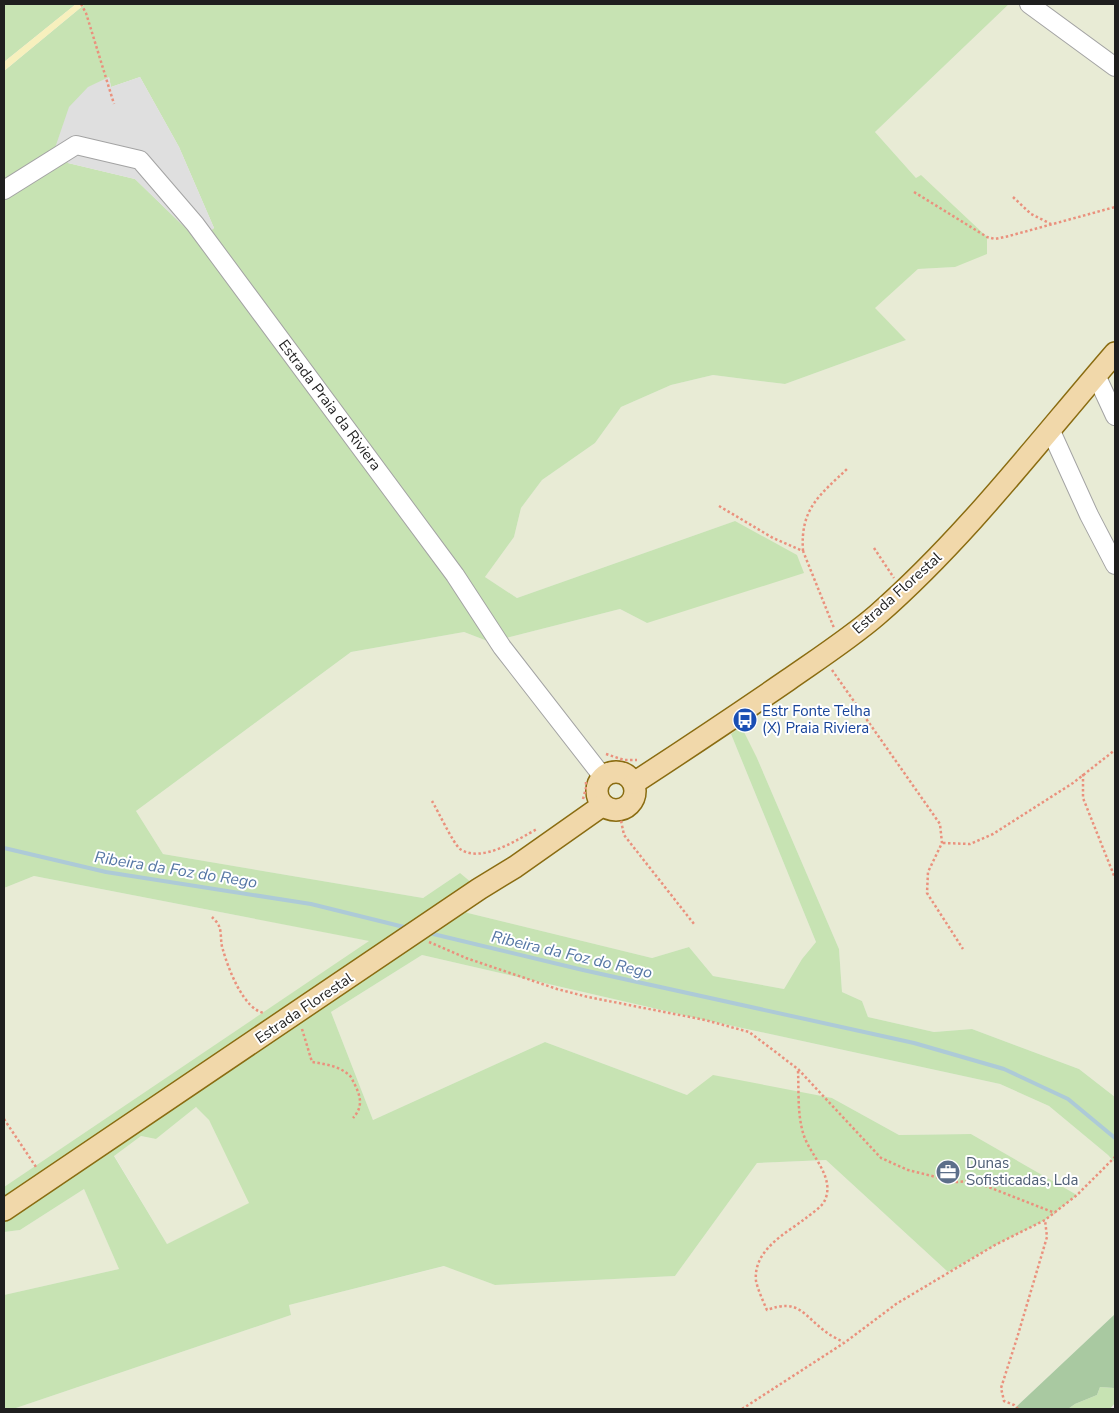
<svg xmlns="http://www.w3.org/2000/svg" width="1119" height="1413" font-family="'Nunito Sans',sans-serif">
<rect width="100%" height="100%" fill="#efede7"/>
<g fill="#e8ebd5">
<polygon points="1009,4 1115,4 1115,1097 1079,1069 972,1029 934,1032 868,1017 862,1001 842,992 839,949 757,758 731,734 816,942 802,959 784,989 713,976 689,947 652,958 468,913 453,907 460,873 423,898 163,854 136,811 351,652 464,632 490,642 620,609 647,623 735,521 517,598 485,577 514,537 521,508 542,480 595,443 621,407 671,385 713,375 785,384 906,340 874,308 918,269 955,267 916,178 875,132"/>
<polygon points="34,876 370,941 4,1187 4,888"/>
<polygon points="422,955 705,1020 1000,1084 1049,1106 1108,1155 1115,1163 1115,1314 1014,1409 13,1409 291,1315 289,1305 445,1266 495,1285 675,1276 757,1163 826,1160 948,1272 1077,1195 971,1134 899,1135 832,1098 687,1095 545,1042 373,1120 331,1012"/>
<polygon points="196,1107 209,1120 250,1203 167,1244 114,1155 141,1136 156,1139"/>
<polygon points="84,1189 119,1269 4,1295 4,1232 20,1230"/>
</g>
<g fill="#c7e3b3" fill-rule="evenodd">
<polygon points="4,4 76,4 4,62"/>
<path d="M 85,4 L 1009,4 L 875,132 L 916,178 L 921,175 L 987,237 L 987,254 L 955,267 L 918,269 L 875,308 L 906,340 L 785,384 L 713,375 L 671,385 L 621,407 L 595,443 L 542,480 L 521,508 L 514,537 L 485,577 L 517,598 L 735,521 L 797,555 L 804,573 L 647,623 L 620,609 L 490,642 L 464,632 L 351,652 L 136,811 L 163,854 L 423,898 L 460,873 L 479,889 L 454,907 L 468,913 L 652,958 L 689,947 L 713,976 L 784,989 L 802,959 L 816,942 L 731,734 L 741,726 L 757,758 L 839,949 L 842,992 L 862,1001 L 868,1017 L 934,1032 L 972,1029 L 1079,1069 L 1115,1097 L 1115,1163 L 1108,1155 L 1049,1106 L 1000,1084 L 705,1020 L 422,955 L 331,1012 L 373,1120 L 545,1042 L 687,1095 L 713,1075 L 832,1098 L 899,1135 L 971,1134 L 1077,1195 L 1045,1220 L 995,1245 L 948,1272 L 826,1160 L 757,1163 L 675,1276 L 495,1285 L 444,1266 L 289,1305 L 291,1315 L 13,1409 L 4,1409 L 4,1295 L 119,1269 L 84,1189 L 20,1230 L 4,1232 L 4,1187 L 369,941 L 34,876 L 4,888 L 4,71 ZM 109,77 L 111,87 L 140,77 L 179,147 L 214,228 L 198,240 L 135,179 L 68,163 ZM 196,1107 L 209,1120 L 249,1203 L 167,1244 L 114,1156 L 141,1136 L 156,1139 Z"/>
<polygon points="1115,1386 1115,1403 1110,1409 1068,1409 1075,1404 1097,1395 1100,1387 1113,1388"/>
</g>
<polygon fill="#a9c9a1" points="1115,1314 1115,1386 1114,1388 1100,1387 1097,1395 1075,1404 1068,1409 1014,1409"/>
<polygon fill="#f7f0bd" points="76,4 85,4 4,71 4,62"/>
<polygon fill="#dfdfdf" points="109,77 111,87 140,77 179,147 214,228 198,240 135,179 68,163 55,148 69,107 88,87"/>
<g fill="none" stroke-linecap="round" stroke-linejoin="round">
<g stroke="#adcad7" stroke-width="4">
<polyline points="4,848 106,872 311,904 408,928"/>
<polyline points="429,933 583,970 914,1043 1004,1069 1068,1099 1115,1138"/>
</g>
<defs>
<g id="minor">
<polyline points="1029,4 1115,67"/>
<polyline points="4,190 76,145 140,160 195,224 455,575 502,647 603,777"/>
<polyline points="1096,375 1115,416"/>
<polyline points="1050,429 1089,515 1115,565"/>
</g>
<g id="major">
<circle cx="616" cy="791" r="19"/>
<path d="M 634,783 C 686,749 737,715 788,680 C 818,659 849,639 877,615 C 966,537 1038,442 1115,353"/>
<polyline points="4,1210 479,889 515,867 603,805"/>
</g>
</defs>
<use href="#minor" stroke="#a3a3a3" stroke-width="20"/>
<use href="#major" stroke="#8a6c11" stroke-width="24"/>
<g stroke="#ea917d" stroke-width="2.5" stroke-dasharray="2.5 2.5" stroke-linecap="butt">
<polyline points="81,4 86,13 114,104"/>
<polyline points="914,192 987,237 995,239 1009,236 1115,207"/>
<polyline points="1013,197 1031,214 1051,224"/>
<polyline points="719,506 773,538 803,551 834,628"/>
<polyline points="874,548 894,578"/>
<path d="M 803,551 C 800,508 820,495 848,468"/>
<polyline points="832,670 940,824 942,843 928,872 927,893 963,949"/>
<polyline points="606,754 624,760 637,760"/>
<polyline points="1083,774 1083,798 1115,878"/>
<polyline points="583,799 586,788 586,780"/>
<path d="M 432,801 C 438,811 453,843 460,849 C 482,864 518,839 537,829"/>
<polyline points="619,811 624,835 694,924"/>
<polyline points="943,843 970,844 993,834 1073,783 1115,750"/>
<path d="M 212,917 C 214,919 218,923 219,926 C 222,933 220,942 223,950 C 228,968 244,1011 265,1013"/>
<polyline points="429,942 466,958 557,989 588,997 705,1020 749,1032 798,1069 881,1158 908,1170 956,1182 973,1181 1055,1213"/>
<path d="M 302,1029 L 312,1062 C 325,1064 339,1066 349,1075 C 352,1077 353,1082 355,1085 C 361,1097 363,1107 353,1118"/>
<path d="M 798,1071 C 799,1092 797,1115 804,1136 C 811,1156 835,1177 825,1200 C 822,1207 812,1213 806,1218 C 785,1234 753,1250 756,1281 C 758,1290 763,1301 767,1310 C 799,1298 803,1315 826,1332 C 831,1336 838,1339 843,1342"/>
<polyline points="4,1119 36,1167"/>
<polyline points="742,1409 844,1343 896,1304 995,1245 1045,1220 1077,1195 1115,1157"/>
<polyline points="1018,1409 1014,1405 1004,1401 1001,1388 1017,1338 1047,1237 1045,1220"/>
</g>
<use href="#minor" stroke="#fff" stroke-width="18"/>
<use href="#major" stroke="#f1d8aa" stroke-width="21"/>
</g>
<defs>
<symbol id="bus-disc" viewBox="-11 -11 22 22"><circle r="9.5" fill="#1a4fb4" stroke="#fff"/><path d="M-5-6H5V4H4V6H2V4H-2V6H-4V4H-5ZM-3.5-4V0h7V-4ZM-3.5 1.2v1.5H-2V1.2ZM2 1.2v1.5H3.5V1.2Z" fill="#fff"/></symbol>
<symbol id="office-disc" viewBox="-11 -11 22 22"><circle r="9.5" fill="#5c6f8a" stroke="#fff"/><path d="M-6-3h4V-5.5h4V-3h4V5H-6ZM-1-4.5V-3h2v-1.5ZM-6 0V1H6V0Z" fill="#fff"/></symbol>
</defs>
<g fill-rule="evenodd">
<use href="#bus-disc" x="731" y="706" width="28" height="28"/>
<use href="#office-disc" x="934" y="1158" width="28" height="28"/>
</g>
<g text-anchor="middle" stroke-width="4" stroke-linejoin="round" paint-order="stroke">
<g font-size="15" fill="#1f1f1f" stroke="#fff">
<text transform="translate(330 405) rotate(53)" y="5">Estrada Praia da Riviera</text>
<text transform="translate(897 593) rotate(-42)" y="5">Estrada Florestal</text>
<text transform="translate(304 1008) rotate(-34)" y="5">Estrada Florestal</text>
</g>
<g font-size="15" fill="#164399" stroke="#fff" text-anchor="start">
<text x="762" y="716">Estr Fonte Telha<tspan x="762" dy="17">(X) Praia Riviera</tspan></text>
</g>
<g font-size="15" fill="#4e5e75" stroke="#fff" text-anchor="start">
<text x="966" y="1168">Dunas<tspan x="966" dy="17">Sofisticadas, Lda</tspan></text>
</g>
<g font-size="16" font-style="italic" fill="#5677a5" stroke="#fff">
<text transform="translate(176 869) rotate(9)" y="6">Ribeira da Foz do Rego</text>
<text transform="translate(572 954) rotate(13)" y="6">Ribeira da Foz do Rego</text>
</g>
</g>
<rect width="1119" height="1413" fill="none" stroke="#1f1f1f" stroke-width="10"/>
</svg>
